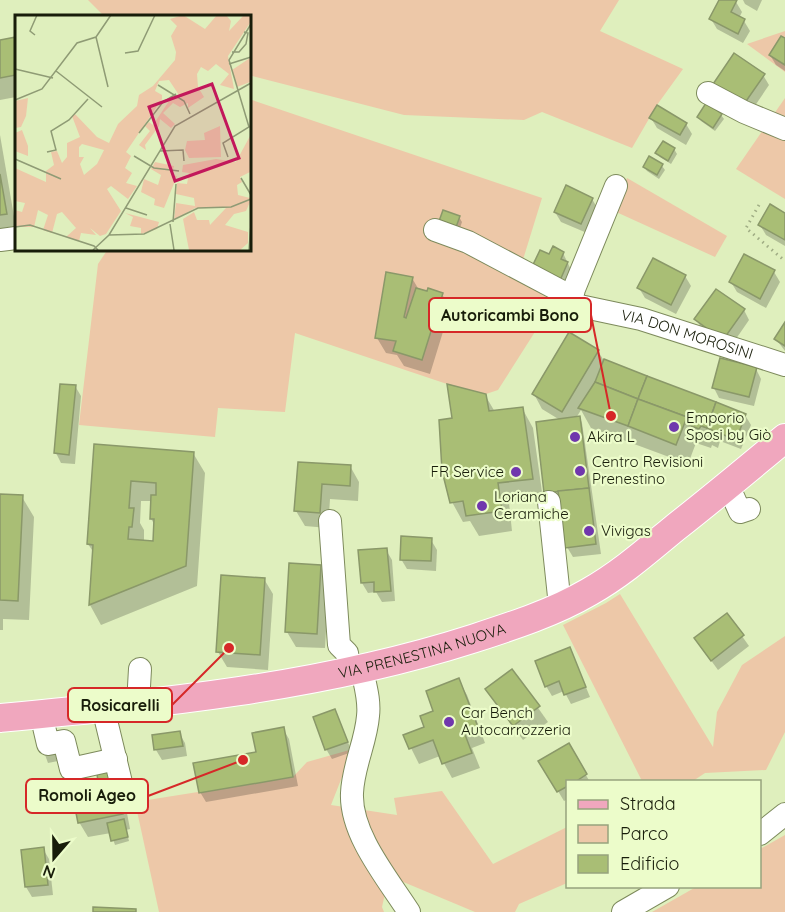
<svg xmlns="http://www.w3.org/2000/svg" width="785" height="912" font-family="Quicksand,sans-serif">
<rect width="100%" height="100%" fill="#dfefbd"/>
<g fill="#edc8a8">
<polygon points="88,0 619,0 600,31 683,69 657,105 632,148 542,112 524,120 404,115 256,77 249,75 249,16 104,16"/>
<polygon points="785,31 785,72 747,44"/>
<polygon points="785,98 785,199 736,169"/>
<polygon points="249,99 542,198 517,279 554,302 498,390 486,394 447,384 295,333 285,412 218,408 215,437 79,425 98,264 108,249 249,249"/>
<polygon points="627,178 727,236 715,257 614,211"/>
<polygon points="620,594 713,747 717,712 742,665 785,636 785,732 766,770 705,773 693,781 642,781 563,625 606,603"/>
<polygon points="353,749 331,805 397,815 394,798 442,791 493,864 567,827 567,883 519,904 515,912 475,912 389,876 382,907 384,912 159,912 135,802 293,777 307,762"/>
<polygon points="785,835 785,912 652,912 696,887 760,886 760,849"/>
</g>
<g fill="#0003" fill-rule="evenodd">
<polygon points="721,0 736,2 742,12 739,18 744,21 750,31 743,43 717,29 711,19"/>
<polygon points="743,0 762,0 757,11 745,4"/>
<polygon points="16,38 16,97 0,100 0,41"/>
<polygon points="785,40 785,71 776,65 770,55"/>
<polygon points="763,75 769,85 748,116 719,97"/>
<polygon points="721,115 724,119 715,131 701,121 698,117"/>
<polygon points="651,118 686,124 692,134 686,145 657,128"/>
<polygon points="0,135 16,228 0,237"/>
<polygon points="674,149 677,154 671,164 660,157 657,153"/>
<polygon points="650,158 662,166 665,170 659,179 647,171 644,167"/>
<polygon points="592,199 598,209 587,233 561,222 555,212"/>
<polygon points="444,212 459,217 462,222 458,234"/>
<polygon points="785,215 785,246 766,235 760,225"/>
<polygon points="563,253 573,274 563,294 550,256"/>
<polygon points="745,256 774,272 780,282 766,308 737,292 731,282"/>
<polygon points="685,276 691,286 676,314 645,298 639,288"/>
<polygon points="412,278 419,290 442,294 450,309 430,374 404,366 397,355 386,353 377,338"/>
<polygon points="744,310 749,320 729,349 702,329 696,319"/>
<polygon points="785,324 785,351 776,339"/>
<polygon points="598,351 604,361 745,415 751,425 741,449 720,441 718,448 712,445 711,448 696,443 688,464 591,428 581,410 576,418 580,418 582,423 601,554 573,557 567,547 560,496 548,497 560,420 542,409 534,394"/>
<polygon points="756,369 761,379 754,406 719,398 714,388"/>
<polygon points="75,386 81,396 75,464 61,463 56,453"/>
<polygon points="485,395 495,412 522,408 533,428 543,499 509,503 512,531 479,536 470,521 463,522 452,502 454,420"/>
<path d="M 95,446 L 193,453 L 205,473 L 197,586 L 101,625 L 90,605 L 94,553 L 88,544 ZM 141,501 L 152,501 L 151,519 L 155,525 L 154,542 L 144,542 L 144,530 L 140,523 Z"/>
<polygon points="299,463 350,466 359,482 358,501 330,499 328,528 305,526 296,511"/>
<polygon points="0,496 22,497 34,517 29,620 3,619 3,630 0,630"/>
<polygon points="431,540 437,550 436,571 407,569 401,559"/>
<polygon points="386,550 392,560 395,601 382,602 376,592 368,593 362,583 360,552"/>
<polygon points="320,566 329,581 325,648 296,647 287,632"/>
<polygon points="264,579 273,594 268,670 227,667 218,652"/>
<polygon points="727,615 749,646 718,670 702,648"/>
<polygon points="570,649 590,697 571,704 564,691 552,696 546,686"/>
<polygon points="512,671 548,722 523,740 496,704 487,689"/>
<polygon points="458,680 467,695 485,743 472,748 480,768 452,778 440,756 419,764 405,736 426,728"/>
<polygon points="335,711 352,752 332,759 326,749"/>
<polygon points="283,729 289,739 298,786 206,802 200,792 257,753"/>
<polygon points="179,733 185,743 187,756 162,760 156,750 154,737"/>
<polygon points="568,745 590,782 568,782 568,799 564,801 540,761"/>
<polygon points="59,749 63,760 48,763 44,752"/>
<polygon points="122,787 130,829 126,830 129,841 115,845 111,833 88,837 79,822"/>
<polygon points="43,849 49,859 53,895 32,897 26,887"/>
</g>
<g fill="#a9be75" stroke="#8a9869" stroke-width="1.5" fill-rule="evenodd">
<polygon points="719,0 737,0 731,12 745,19 738,34 709,19"/>
<polygon points="781,36 785,38 785,65 769,55"/>
<polygon points="16,37 16,75 0,78 0,40"/>
<polygon points="734,53 765,74 742,107 711,87"/>
<polygon points="706,103 722,114 713,128 697,117"/>
<polygon points="657,105 687,123 680,135 649,118"/>
<polygon points="663,141 675,148 668,161 655,153"/>
<polygon points="649,156 663,164 657,175 643,167"/>
<polygon points="0,174 7,214 0,215"/>
<polygon points="566,185 593,198 581,224 554,212"/>
<polygon points="770,204 785,213 785,240 758,225"/>
<polygon points="443,210 460,216 455,230 438,224"/>
<polygon points="553,246 564,252 561,259 568,262 558,285 530,271 540,250 549,254"/>
<polygon points="744,254 775,270 760,299 729,282"/>
<polygon points="653,258 686,275 671,305 637,288"/>
<polygon points="386,272 413,277 404,317 406,318 416,288 427,291 428,288 443,293 422,360 393,351 396,341 375,338"/>
<polygon points="716,289 745,309 723,340 694,319"/>
<polygon points="785,322 785,346 774,339"/>
<polygon points="569,332 599,350 562,412 532,394"/>
<polygon points="720,358 757,367 749,397 712,388"/>
<polygon points="604,359 647,376 638,399 595,382"/>
<polygon points="647,376 716,402 707,428 701,426 699,429 684,423 687,417 638,399"/>
<polygon points="595,382 638,399 628,426 578,408"/>
<polygon points="60,384 76,385 69,455 54,453"/>
<polygon points="447,384 486,394 489,411 523,407 533,479 498,483 502,511 466,516 463,501 450,503 442,471 439,420 452,418"/>
<polygon points="638,399 687,417 676,445 628,426"/>
<polygon points="716,402 746,414 736,440 707,428"/>
<polygon points="580,416 589,488 544,493 536,422"/>
<path d="M 94,444 L 194,452 L 186,566 L 89,605 L 93,545 L 87,544 ZM 131,481 L 156,483 L 156,495 L 151,495 L 150,519 L 154,519 L 153,541 L 128,539 L 129,527 L 132,527 L 134,508 L 129,508 Z"/>
<polygon points="298,462 351,465 350,486 322,484 320,513 294,511"/>
<polygon points="589,488 596,544 565,548 558,491"/>
<polygon points="0,494 23,495 18,601 0,600"/>
<polygon points="401,536 432,538 431,561 400,560"/>
<polygon points="387,548 391,591 374,592 374,582 361,583 358,550"/>
<polygon points="289,563 321,565 317,634 285,632"/>
<polygon points="221,575 265,578 260,655 216,652"/>
<polygon points="727,613 744,635 711,661 694,638"/>
<polygon points="570,647 586,687 564,695 559,681 545,687 535,661"/>
<polygon points="512,669 540,706 513,726 485,689"/>
<polygon points="459,678 478,727 464,732 472,753 442,764 433,740 409,749 403,735 424,727 420,716 433,711 426,691"/>
<polygon points="335,709 348,742 325,750 313,717"/>
<polygon points="284,727 293,777 199,793 193,763 256,752 252,733"/>
<polygon points="180,731 183,746 154,750 152,735"/>
<polygon points="569,743 587,774 575,782 568,782 568,786 557,792 538,761"/>
<polygon points="114,770 123,814 78,823 71,788 98,783 97,773"/>
<polygon points="124,819 128,837 111,841 107,823"/>
<polygon points="44,847 48,885 25,887 21,850"/>
<polygon points="93,907 136,909 136,912 93,912"/>
</g>
<g fill="none" stroke-linecap="round" stroke-linejoin="round">
<defs>
<g id="minor">
<polyline points="708,93 744,112 785,129"/>
<path id="s1" d="M 616,186 L 574,289 L 572,297 L 575,305 L 641,319 L 785,365"/>
<polyline points="435,230 468,242 572,297"/>
<polyline points="0,240 16,238"/>
<polyline points="728,485 740,512 749,509"/>
<polyline points="549,502 560,606"/>
<polyline points="330,521 339,645 347,653 350,672"/>
<path d="M 362,670 C 365,685 370,700 368,716 C 366,742 353,766 352,793 C 350,834 388,879 409,912"/>
<polyline points="138,704 140,669"/>
<polyline points="103,708 125,799"/>
<polyline points="41,714 48,744 64,741 71,769 116,759"/>
<polyline points="760,834 785,814"/>
<polyline points="623,912 668,886"/>
</g>
<g id="major">
<path id="s2" d="M 0,718 C 159,703 319,688 472,639 C 512,626 553,613 589,592 C 621,574 648,550 676,527 C 713,498 749,468 785,438"/>
</g>
</defs>
<use href="#minor" stroke="#7d8a5c" stroke-width="24"/>
<use href="#major" stroke="#fff" stroke-width="30"/>
<polyline stroke="#9fac84" stroke-width="3" stroke-dasharray="1.5 4.5" stroke-linecap="butt" points="759,205 746,228 785,261"/>
<use href="#minor" stroke="#fff" stroke-width="22"/>
<use href="#major" stroke="#f0a7be" stroke-width="28"/>
</g>
<g fill="#7037ad" stroke="#ecfcca" stroke-width="2">
<circle cx="674" cy="427" r="6"/>
<circle cx="575" cy="437" r="6"/>
<circle cx="580" cy="471" r="6"/>
<circle cx="516" cy="472" r="6"/>
<circle cx="482" cy="506" r="6"/>
<circle cx="589" cy="531" r="6"/>
<circle cx="449" cy="722" r="6"/>
</g>
<g text-anchor="middle" stroke-width="4.5" stroke-linejoin="round" paint-order="stroke">
<g font-size="15" fill="#181d0a" stroke="#ecfcca">
<text dy="5" stroke="none"><textPath href="#s1" startOffset="244">VIA DON MOROSINI</textPath></text>
<text dy="5" stroke="none"><textPath href="#s2" startOffset="428">VIA PRENESTINA NUOVA</textPath></text>
</g>
<g font-size="15" fill="#181d0a" stroke="#ecfcca" text-anchor="start">
<text x="686" y="423">Emporio<tspan x="686" dy="17">Sposi by Giò</tspan></text>
<text x="587" y="442">Akira L</text>
<text x="592" y="467">Centro Revisioni<tspan x="592" dy="17">Prenestino</tspan></text>
<text x="504" y="477" text-anchor="end">FR Service</text>
<text x="494" y="502">Loriana<tspan x="494" dy="17">Ceramiche</tspan></text>
<text x="601" y="536">Vivigas</text>
<text x="461" y="718">Car Bench<tspan x="461" dy="17">Autocarrozzeria</tspan></text>
</g>
</g>
<g transform="translate(15 15)">
<rect width="236" height="236" fill="#dfefbd"/>
<path d="M 168,0 L 190,14 L 202,0 L 211,0 L 216,6 L 214,16 L 229,0 L 235,0 L 235,8 L 213,41 L 219,74 L 205,70 L 214,59 L 201,49 L 193,56 L 186,52 L 182,59 L 183,72 L 189,82 L 173,93 L 173,88 L 165,92 L 158,88 L 148,98 L 160,109 L 156,113 L 145,104 L 144,111 L 130,130 L 131,135 L 124,130 L 135,116 L 130,111 L 134,107 L 138,110 L 156,83 L 166,83 L 154,65 L 144,66 L 140,76 L 147,80 L 147,84 L 111,137 L 116,141 L 110,153 L 117,158 L 111,168 L 122,171 L 113,184 L 96,171 L 92,174 L 106,196 L 91,219 L 85,221 L 75,213 L 81,220 L 66,218 L 64,226 L 51,222 L 61,213 L 47,197 L 42,199 L 37,218 L 28,215 L 33,200 L 23,195 L 19,212 L 0,212 L 0,195 L 7,197 L 10,188 L 0,186 L 0,153 L 31,167 L 31,156 L 39,150 L 36,137 L 42,136 L 47,148 L 52,142 L 52,128 L 65,122 L 57,101 L 60,99 L 82,122 L 94,128 L 103,109 L 122,91 L 124,80 L 138,71 L 160,45 L 161,37 L 156,21 L 162,11 L 155,4 ZM 67,129 L 89,135 L 82,149 L 69,160 L 65,149 L 69,142 L 64,142 L 64,132 ZM 235,43 L 235,67 L 222,72 L 217,55 ZM 13,83 L 11,101 L 6,112 L 0,113 L 0,86 ZM 205,111 L 206,142 L 174,143 L 170,135 L 172,126 L 190,125 L 189,118 ZM 7,115 L 13,131 L 13,141 L 0,136 L 0,118 ZM 235,121 L 235,157 L 225,162 L 227,167 L 222,170 L 223,180 L 235,183 L 235,187 L 231,196 L 219,199 L 210,210 L 233,217 L 233,228 L 225,235 L 174,235 L 168,204 L 179,197 L 182,205 L 194,205 L 195,210 L 211,193 L 180,193 L 159,205 L 161,188 L 180,191 L 179,183 L 161,179 L 162,168 L 172,169 L 174,158 L 167,157 L 168,150 L 201,144 L 221,147 ZM 140,147 L 159,151 L 157,160 L 162,161 L 149,193 L 139,190 L 140,184 L 126,177 L 129,164 L 143,170 L 146,160 L 136,154 ZM 110,198 L 144,207 L 142,214 L 126,219 L 126,213 L 115,211 L 118,202 Z" fill="#edc8a8" fill-rule="evenodd"/>
<path fill="none" stroke="#8f9b75" stroke-width="1.5" d="M 20,20 L 15,16 L 22,0M 81,22 L 93,72M 217,37 L 224,37 L 231,29 L 233,18 L 229,17M 110,38 L 123,36 L 140,0M 214,49 L 236,42M 0,54 L 38,63M 41,56 L 87,92M 143,70 L 169,86 L 175,99M 0,85 L 27,74 L 62,28 L 81,22 L 96,0M 124,118 L 148,87 L 161,79M 145,136 L 168,135 L 169,146M 32,137 L 41,135 L 36,116 L 54,105 L 73,84M 119,141 L 139,153 L 164,156M 213,142 L 208,128 L 234,112 L 214,45 L 236,9M 0,144 L 46,164M 226,163 L 236,180M 111,193 L 132,200M 158,207 L 161,169M 155,209 L 159,235M 0,212 L 15,210 L 79,231 L 83,235M 94,220 L 129,219 L 183,193 L 216,192 L 236,184M 78,235 L 94,220 L 160,111 L 236,68M 234,235 L 236,209"/>
<path fill="#c2185b" fill-opacity="0.15" stroke="#c2185b" stroke-width="3" d="M 197,69 L 224,143 L 160,166 L 134,92 Z"/>
<rect width="236" height="236" fill="none" stroke="#181d0a" stroke-width="3"/>
</g>
<path fill="none" stroke="#d62828" stroke-width="2" d="M611 416L591 315M229 648L172 705M243 760L148 796"/>
<g fill="#d62828" stroke="#ecfcca" stroke-width="2">
<circle cx="611" cy="416" r="6"/>
<circle cx="229" cy="648" r="6"/>
<circle cx="243" cy="760" r="6"/>
</g>
<g fill="#ecfcca" stroke="#d62828" stroke-width="2">
<rect x="429" y="298" width="162" height="34" rx="6"/>
<rect x="68" y="688" width="104" height="34" rx="6"/>
<rect x="26" y="779" width="122" height="34" rx="6"/>
</g>
<g font-size="16" text-anchor="middle" font-weight="bold" fill="#181d0a">
<text x="510" y="321">Autoricambi Bono</text>
<text x="120" y="711">Rosicarelli</text>
<text x="87" y="801">Romoli Ageo</text>
</g>
<rect x="566" y="780" width="195" height="108" fill="#ecfcca" stroke="#97a37d" stroke-width="1.5"/>
<rect x="578" y="800" width="30" height="9" fill="#f0a7be" stroke="#97a37d" stroke-width="1.5"/>
<text x="620" y="810" font-size="18" fill="#181d0a">Strada</text>
<rect x="578" y="825" width="30" height="18" fill="#edc8a8" stroke="#97a37d" stroke-width="1.5"/>
<text x="620" y="840" font-size="18" fill="#181d0a">Parco</text>
<rect x="578" y="855" width="30" height="18" fill="#a9be75" stroke="#97a37d" stroke-width="1.5"/>
<text x="620" y="870" font-size="18" fill="#181d0a">Edificio</text>
<g transform="translate(54 858) rotate(200)" stroke="#ecfcca" stroke-width="4.5" paint-order="stroke">
<path d="M0-4.5L10 22L0 15L-10 22Z" fill="#181d0a"/>
<text y="-9" font-size="16" font-weight="bold" text-anchor="middle" fill="#181d0a">N</text>
</g>
</svg>
